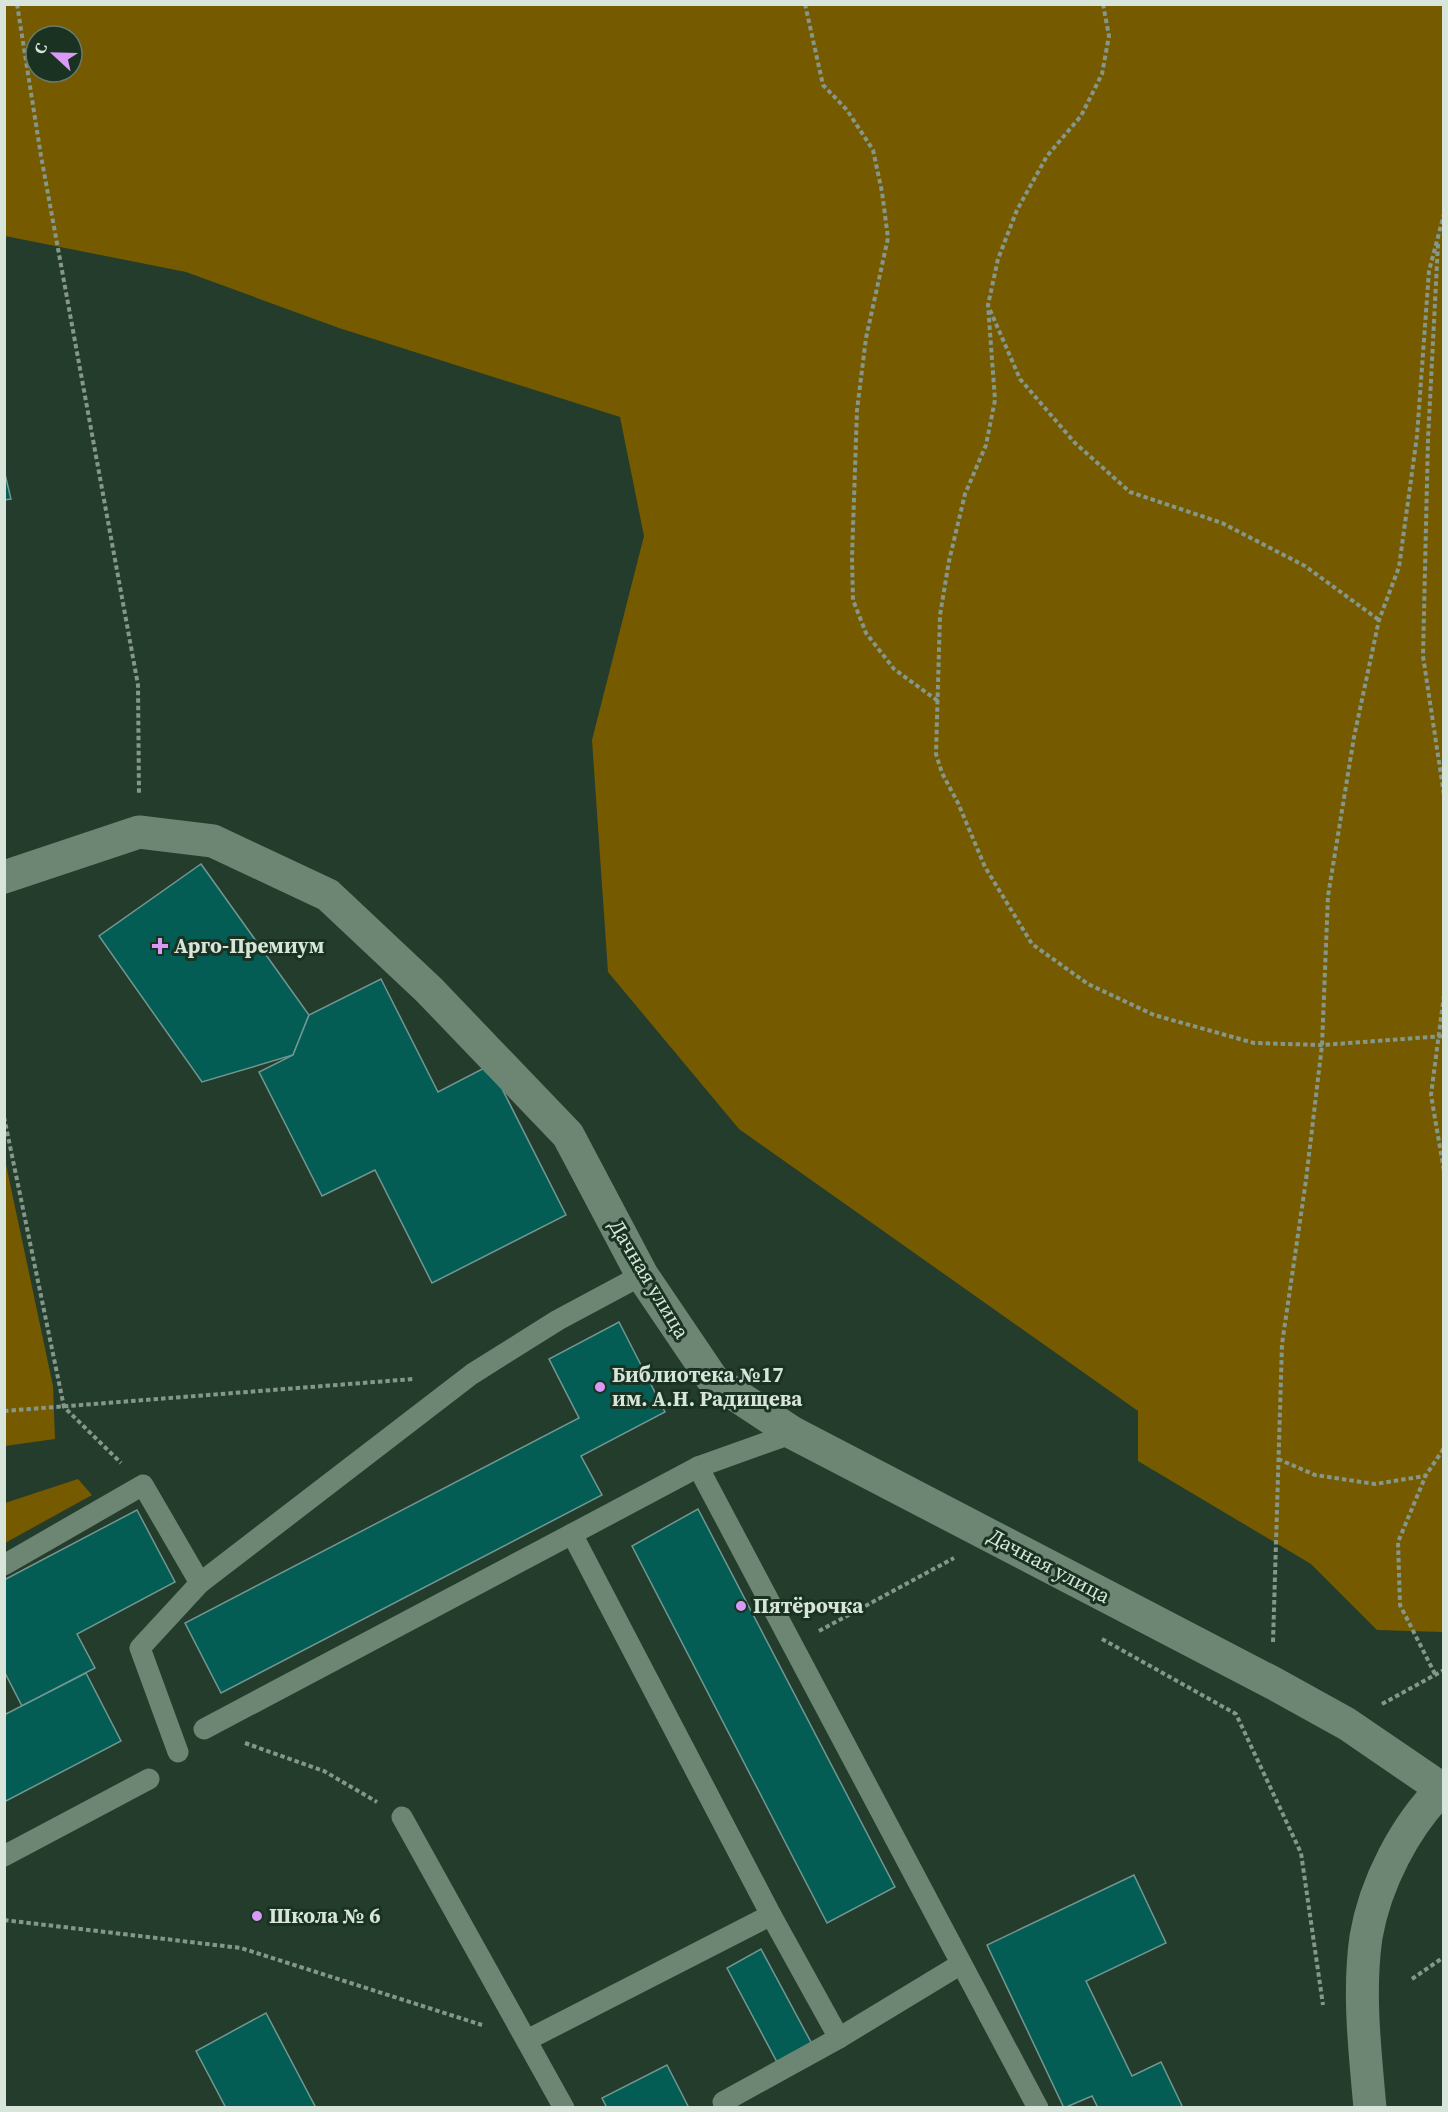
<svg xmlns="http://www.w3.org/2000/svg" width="1448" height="2112" font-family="'Source Serif 4',serif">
<rect width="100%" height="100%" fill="#243c2b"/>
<g fill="#765a00" fill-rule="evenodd">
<path d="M 4,5 L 1443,5 L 1443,1632 L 1377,1630 L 1311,1564 L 1138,1461 L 1138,1411 L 739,1129 L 608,972 L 592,740 L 644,536 L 620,417 L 339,328 L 186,272 L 5,236 ZM 36,36 L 72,36 L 72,72 L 36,72 Z"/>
<polygon points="4,1155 53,1386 55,1439 5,1446"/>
<polygon points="78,1479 92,1495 5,1543 5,1503"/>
</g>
<g fill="#045d55" stroke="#729792" stroke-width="1.5">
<polygon points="4,470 11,499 4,500"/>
<polygon points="201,864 309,1015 293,1055 202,1082 99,936"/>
<polygon points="381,979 438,1092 490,1065 566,1215 432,1283 375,1170 322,1196 259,1072 293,1055 309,1015"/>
<polygon points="619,1322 665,1412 581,1456 602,1495 221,1693 185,1623 579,1418 549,1359"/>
<polygon points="698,1509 895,1887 827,1923 632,1546"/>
<polygon points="137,1510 175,1582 77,1634 95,1668 22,1706 4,1671 4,1580"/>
<polygon points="86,1673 121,1741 4,1802 4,1715"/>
<polygon points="1134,1875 1166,1943 1086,1981 1132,2076 1161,2062 1183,2108 1098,2108 1092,2096 1064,2108 987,1945"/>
<polygon points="761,1949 812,2044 777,2062 727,1968"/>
<polygon points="266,2013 316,2108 226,2108 196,2051"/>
<polygon points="667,2065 689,2108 607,2108 602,2098"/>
</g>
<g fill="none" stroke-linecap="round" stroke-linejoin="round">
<g stroke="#849789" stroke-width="4" stroke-dasharray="4.5 3" stroke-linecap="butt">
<polyline points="17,4 41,156 138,685 139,795"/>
<polyline points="805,4 823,85 847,110 873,150 882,192 888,238 866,338 857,410 852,557 853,600 866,633 894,669 938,701"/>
<polyline points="1103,4 1109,36 1102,74 1081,116 1047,156 1017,210 998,259 988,305 995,400 986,445 965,494 949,561 940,615 936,754 942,773 958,803 985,867 1032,944 1088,984 1154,1015 1254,1043 1322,1045 1444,1036"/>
<polyline points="1438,244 1428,439 1423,656 1444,795"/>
<polyline points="990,310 1020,379 1075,443 1130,492 1222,523 1305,566 1379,620"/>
<polyline points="1444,995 1431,1095 1444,1171"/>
<polyline points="4,1117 64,1407 121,1463"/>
<polyline points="4,1411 413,1379"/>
<polyline points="1278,1459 1315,1475 1375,1484 1425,1476"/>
<polyline points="819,1631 954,1558"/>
<polyline points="1102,1639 1236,1714 1301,1853 1323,2005"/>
<polyline points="1273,1642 1282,1344 1306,1180 1322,1045 1328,896 1354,737 1379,620 1399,567 1417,436 1429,271 1444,214"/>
<polyline points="1435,1674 1400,1605 1398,1542 1426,1475 1444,1448"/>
<polyline points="1382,1704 1444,1670"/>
<polyline points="245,1743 324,1771 377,1802"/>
<polyline points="4,1920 241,1948 482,2025"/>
<polyline points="1412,1979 1444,1957"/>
</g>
<g stroke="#6c8673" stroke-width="21">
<polyline points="698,1467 1038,2108"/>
<polyline points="4,1565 143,1485 200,1583 140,1648 178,1752"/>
<polyline points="200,1583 472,1374 558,1320 642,1275"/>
<polyline points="204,1729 572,1534"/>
<polyline points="402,1817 564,2108"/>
<polyline points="4,1856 149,1779"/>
<polyline points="771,1915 839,2038 961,1964"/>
<polyline points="527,2040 771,1915 572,1534 698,1467 793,1433"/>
<polyline points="726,2108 723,2102 839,2038"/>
</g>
<polyline stroke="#6c8673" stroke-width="33" points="4,877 139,832 213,841 328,895 429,990 568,1135 642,1275 713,1380 793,1433 1273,1683 1347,1724 1442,1789"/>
<path stroke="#6c8673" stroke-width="33" d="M 1370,2108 C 1365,2052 1358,1992 1366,1937 C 1375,1884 1405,1825 1444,1787"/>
</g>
<g fill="#d99af7" stroke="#1a3221" stroke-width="2">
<path d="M157 937h6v6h6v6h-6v6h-6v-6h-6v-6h6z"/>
<circle cx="600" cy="1387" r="6"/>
<circle cx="741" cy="1606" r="6"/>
<circle cx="257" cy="1916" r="6"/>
</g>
<g text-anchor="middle" stroke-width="6" stroke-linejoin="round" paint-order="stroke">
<g font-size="21" font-weight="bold" fill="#d7e5da" stroke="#1a3221" text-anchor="start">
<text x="174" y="953">Арго-Премиум</text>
<text x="612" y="1382">Библиотека №17<tspan x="612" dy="24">им. А.Н. Радищева</tspan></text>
<text x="753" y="1613">Пятёрочка</text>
<text x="269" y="1923">Школа № 6</text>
</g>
<g font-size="21" fill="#d7e5da" stroke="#1a3221">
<text transform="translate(649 1279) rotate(59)" y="7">Дачная улица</text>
<text transform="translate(1049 1566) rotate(28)" y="7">Дачная улица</text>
</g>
</g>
<rect width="1448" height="2112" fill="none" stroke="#d7e5da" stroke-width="12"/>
<g transform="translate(54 54) rotate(292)"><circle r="28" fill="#1a3221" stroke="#667a6b" stroke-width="1.5"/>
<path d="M0-4.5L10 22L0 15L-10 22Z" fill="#d99af7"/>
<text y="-9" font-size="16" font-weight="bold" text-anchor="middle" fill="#d7e5da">С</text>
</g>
</svg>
